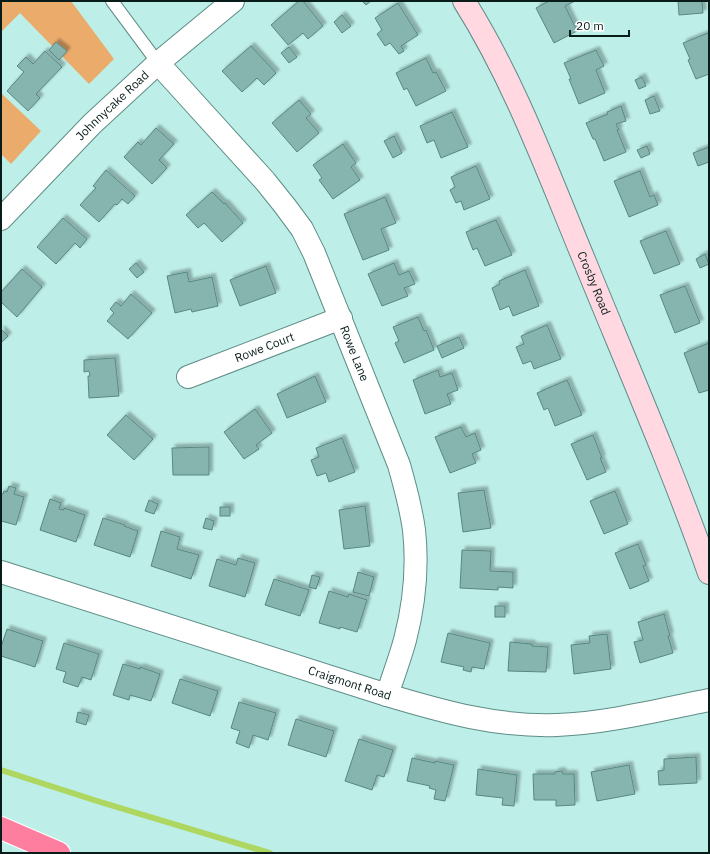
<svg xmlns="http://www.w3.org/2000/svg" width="710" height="854" font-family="'IBM Plex Sans',sans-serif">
<defs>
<filter id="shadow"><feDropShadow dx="3.5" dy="-3.5" stdDeviation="1" flood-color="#0004"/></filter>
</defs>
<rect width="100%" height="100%" fill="#bdeee7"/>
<g fill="#eaab6b">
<polygon points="1,1 71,1 114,59 89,84 20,13 1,32"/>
<polygon points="1,93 41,131 11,164 1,154"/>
</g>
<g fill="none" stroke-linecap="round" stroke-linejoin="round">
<polyline stroke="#aed762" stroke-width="6" points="1,770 97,801 270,853"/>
</g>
<g fill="#86b5af" stroke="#598781" filter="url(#shadow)">
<polygon points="299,1 303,1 323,26 308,39 303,33 288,45 271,25"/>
<polygon points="362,1 371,1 366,5"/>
<polygon points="549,1 575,1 565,6 577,31 554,43 536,8"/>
<polygon points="678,1 702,1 703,13 679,15"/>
<polygon points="398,3 418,35 401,46 404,51 399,54 390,43 385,46 377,34 382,30 375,18"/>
<polygon points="342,15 351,26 342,33 334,22"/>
<polygon points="708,33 709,37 709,74 696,79 688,60 690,59 683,43"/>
<polygon points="56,42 67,51 59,60 49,50"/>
<polygon points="251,46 276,73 264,85 257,78 242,92 222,71"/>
<polygon points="289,47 297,57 289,63 281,53"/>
<polygon points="596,50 604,66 596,70 605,93 579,104 569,79 571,79 564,63"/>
<polygon points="45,51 62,67 36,94 40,98 28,111 7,91 24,72 17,66 26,57 33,64"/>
<polygon points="426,58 433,73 436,72 446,91 416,106 407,88 404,90 396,73"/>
<polygon points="642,77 646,86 639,89 635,80"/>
<polygon points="654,96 660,111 650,114 645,100"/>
<polygon points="299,100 311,114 306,118 319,133 297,152 272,123"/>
<polygon points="621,106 626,121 616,124 619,130 617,130 626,152 604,161 595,139 593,139 586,123 608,114 607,112"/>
<polygon points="452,112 468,147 441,158 434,140 427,143 420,126"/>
<polygon points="156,128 174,144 159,160 167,168 152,184 124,157 138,142 141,145"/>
<polygon points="394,136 402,153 393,158 384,141"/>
<polygon points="343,144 356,163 351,167 360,180 333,199 319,180 322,178 313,165"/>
<polygon points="647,146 650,154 641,158 637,150"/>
<polygon points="709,147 709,162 698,166 693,153"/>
<polygon points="476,166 490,199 464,210 461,201 456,203 450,190 455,187 451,177"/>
<polygon points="106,170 135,196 128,204 122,199 117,205 115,204 99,222 80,205 96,188 93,186"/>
<polygon points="640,171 650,197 654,195 658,205 629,217 614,181"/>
<polygon points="212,192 224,204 225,203 243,223 222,242 204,223 198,228 186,215"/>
<polygon points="385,197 396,223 381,229 389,250 363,260 344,214"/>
<polygon points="63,218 87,239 80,248 75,243 56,264 37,247"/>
<polygon points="496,220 512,255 485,266 477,248 473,250 466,232"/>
<polygon points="666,231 680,264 654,274 640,241"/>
<polygon points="705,254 709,264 700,268 696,259"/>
<polygon points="136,263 144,272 137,278 129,269"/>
<polygon points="394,263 399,275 409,271 415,284 404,288 408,296 382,306 368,274"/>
<polygon points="266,266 276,293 240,306 230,280"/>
<polygon points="22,269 42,287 17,317 1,302 1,292"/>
<polygon points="525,270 539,306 513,316 509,306 500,310 492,288 500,284 499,281"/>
<polygon points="187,272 189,282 212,277 218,306 192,312 191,309 175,313 167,276"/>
<polygon points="685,286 700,323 675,333 660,295"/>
<polygon points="131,294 152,313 128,339 107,321 114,313 110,309 116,302 121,306"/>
<polygon points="418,317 424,331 426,330 434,350 404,363 395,343 399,341 393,327"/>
<polygon points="547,325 561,359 534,369 531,361 523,364 516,347 524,344 521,336"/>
<polygon points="1,329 8,336 1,343"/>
<polygon points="459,337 464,348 442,358 437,346"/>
<polygon points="709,343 709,390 699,393 684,353"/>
<polygon points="115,358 119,396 89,398 88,376 90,376 89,371 84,372 84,360"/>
<polygon points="438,370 440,377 452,373 458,390 447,394 451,404 425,414 413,380"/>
<polygon points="315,376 326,402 287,418 277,394"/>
<polygon points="567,380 582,415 555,426 548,408 544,410 537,393"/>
<polygon points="255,409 272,433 256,445 259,449 244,459 224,432"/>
<polygon points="126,415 153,439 134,460 107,435"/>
<polygon points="461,427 466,437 475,433 481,450 472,454 476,463 450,473 435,437"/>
<polygon points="593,435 602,458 600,458 606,472 587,480 571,444"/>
<polygon points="342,438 355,472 329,482 326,473 317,476 311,460 319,457 316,448"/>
<polygon points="209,447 209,475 173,475 172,448"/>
<polygon points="9,486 16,488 14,494 24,497 16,525 1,521 1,493 3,494 4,491 7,492"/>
<polygon points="484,490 491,528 463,532 458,493"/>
<polygon points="615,491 628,524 604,534 590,501"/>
<polygon points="50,499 61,503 59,509 64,510 64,508 85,515 76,542 40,530"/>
<polygon points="149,500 158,504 154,514 145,511"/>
<polygon points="365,506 370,546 344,549 339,510"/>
<rect x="220" y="507" width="10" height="9"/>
<polygon points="103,518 125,525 124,526 138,531 130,557 94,545"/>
<polygon points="206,518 214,521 212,530 203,528"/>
<polygon points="161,531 180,537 177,549 199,555 191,579 151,566"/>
<polygon points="638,544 646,565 643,566 649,581 630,589 615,553"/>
<polygon points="462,550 491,551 490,571 513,572 513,588 498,587 498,590 460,588"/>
<polygon points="238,558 255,563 245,597 209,586 217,559 236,565"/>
<polygon points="358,572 374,577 369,596 353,592"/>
<polygon points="312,575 320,577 316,589 309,587"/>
<polygon points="274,579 309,590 300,616 265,605"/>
<polygon points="329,591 348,597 349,594 367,600 357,632 340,627 340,629 319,623"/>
<rect x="495" y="606" width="10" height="11"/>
<polygon points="664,614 670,636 668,636 673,653 640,663 634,642 643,640 638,622"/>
<polygon points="7,629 43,641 35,667 1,656 1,647"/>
<polygon points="448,633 490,643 484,669 472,667 471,672 463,670 464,667 441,662"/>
<polygon points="607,634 611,669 574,674 571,645 590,643 589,636"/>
<polygon points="510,642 532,644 532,646 548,647 546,672 508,671"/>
<polygon points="64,643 99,654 91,680 82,677 78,687 63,682 66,672 56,669"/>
<polygon points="123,664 140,669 140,667 160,674 151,701 130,695 129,700 113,695"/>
<polygon points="180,679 218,691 210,716 172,703"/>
<polygon points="239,702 276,713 268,740 253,735 249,748 236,743 240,731 231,728"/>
<polygon points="78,712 89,715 86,725 76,722"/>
<polygon points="296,719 334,731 326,757 288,745"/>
<polygon points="359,739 393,750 384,777 377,775 372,790 345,781"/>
<polygon points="696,757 697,783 659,785 658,771 664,770 664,759"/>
<polygon points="412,758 435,763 435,761 454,765 445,801 434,799 436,790 429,788 430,786 407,781"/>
<polygon points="629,765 635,794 597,801 591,772"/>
<polygon points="478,769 517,775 514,806 502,805 503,798 476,795"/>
<polygon points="562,771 563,774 574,774 575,805 556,806 556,800 534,800 533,774 555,774 555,772"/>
</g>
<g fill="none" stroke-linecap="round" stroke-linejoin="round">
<defs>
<polyline id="service" points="112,1 158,63"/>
<g id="minor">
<path id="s1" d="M 158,63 L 265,181 L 285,206 L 302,229 L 314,253 L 399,465 C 405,486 411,508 414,530 C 418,566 414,605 405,640 C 400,658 393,677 387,695"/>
<path id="s2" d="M 1,219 L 92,124 L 158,63 L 233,1"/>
<path id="s3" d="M 188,377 L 341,318"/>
<path id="s4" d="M 1,572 L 387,695 C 444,712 497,727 557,725 C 608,723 659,710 709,700"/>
</g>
<g id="secondary">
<path id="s5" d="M 464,1 C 515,82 548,173 585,262 C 627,365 672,468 709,573"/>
</g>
<polyline id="motorway" points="1,828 59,853"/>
</defs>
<use href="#service" stroke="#5e8d87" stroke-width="14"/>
<use href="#minor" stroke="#5e8d87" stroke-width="24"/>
<use href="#secondary" stroke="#5e8d87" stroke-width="24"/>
<use href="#motorway" stroke="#fff" stroke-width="24"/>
<use href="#service" stroke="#fff" stroke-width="12"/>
<use href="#minor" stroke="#fff" stroke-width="22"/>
<use href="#secondary" stroke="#ffd8e2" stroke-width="22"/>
<use href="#motorway" stroke="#fe7e9f" stroke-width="22"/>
</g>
<g text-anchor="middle" stroke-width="3" stroke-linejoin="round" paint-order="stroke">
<g font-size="12" fill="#081c1a" stroke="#fff">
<text dy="4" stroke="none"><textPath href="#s2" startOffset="159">Johnnycake Road</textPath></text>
<text dy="4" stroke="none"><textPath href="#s5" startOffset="311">Crosby Road</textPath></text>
<text dy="4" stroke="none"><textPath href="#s3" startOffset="82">Rowe Court</textPath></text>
<text dy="4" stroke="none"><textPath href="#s1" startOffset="355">Rowe Lane</textPath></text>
<text dy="4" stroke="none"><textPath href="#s4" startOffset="366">Craigmont Road</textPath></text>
</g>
</g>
<rect width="710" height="854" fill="none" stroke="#081c1a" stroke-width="4"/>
<path d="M570 30v6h59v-6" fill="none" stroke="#081c1a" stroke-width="2"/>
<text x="576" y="30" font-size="12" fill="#081c1a" stroke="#ffffff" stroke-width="3" paint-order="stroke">20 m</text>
</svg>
